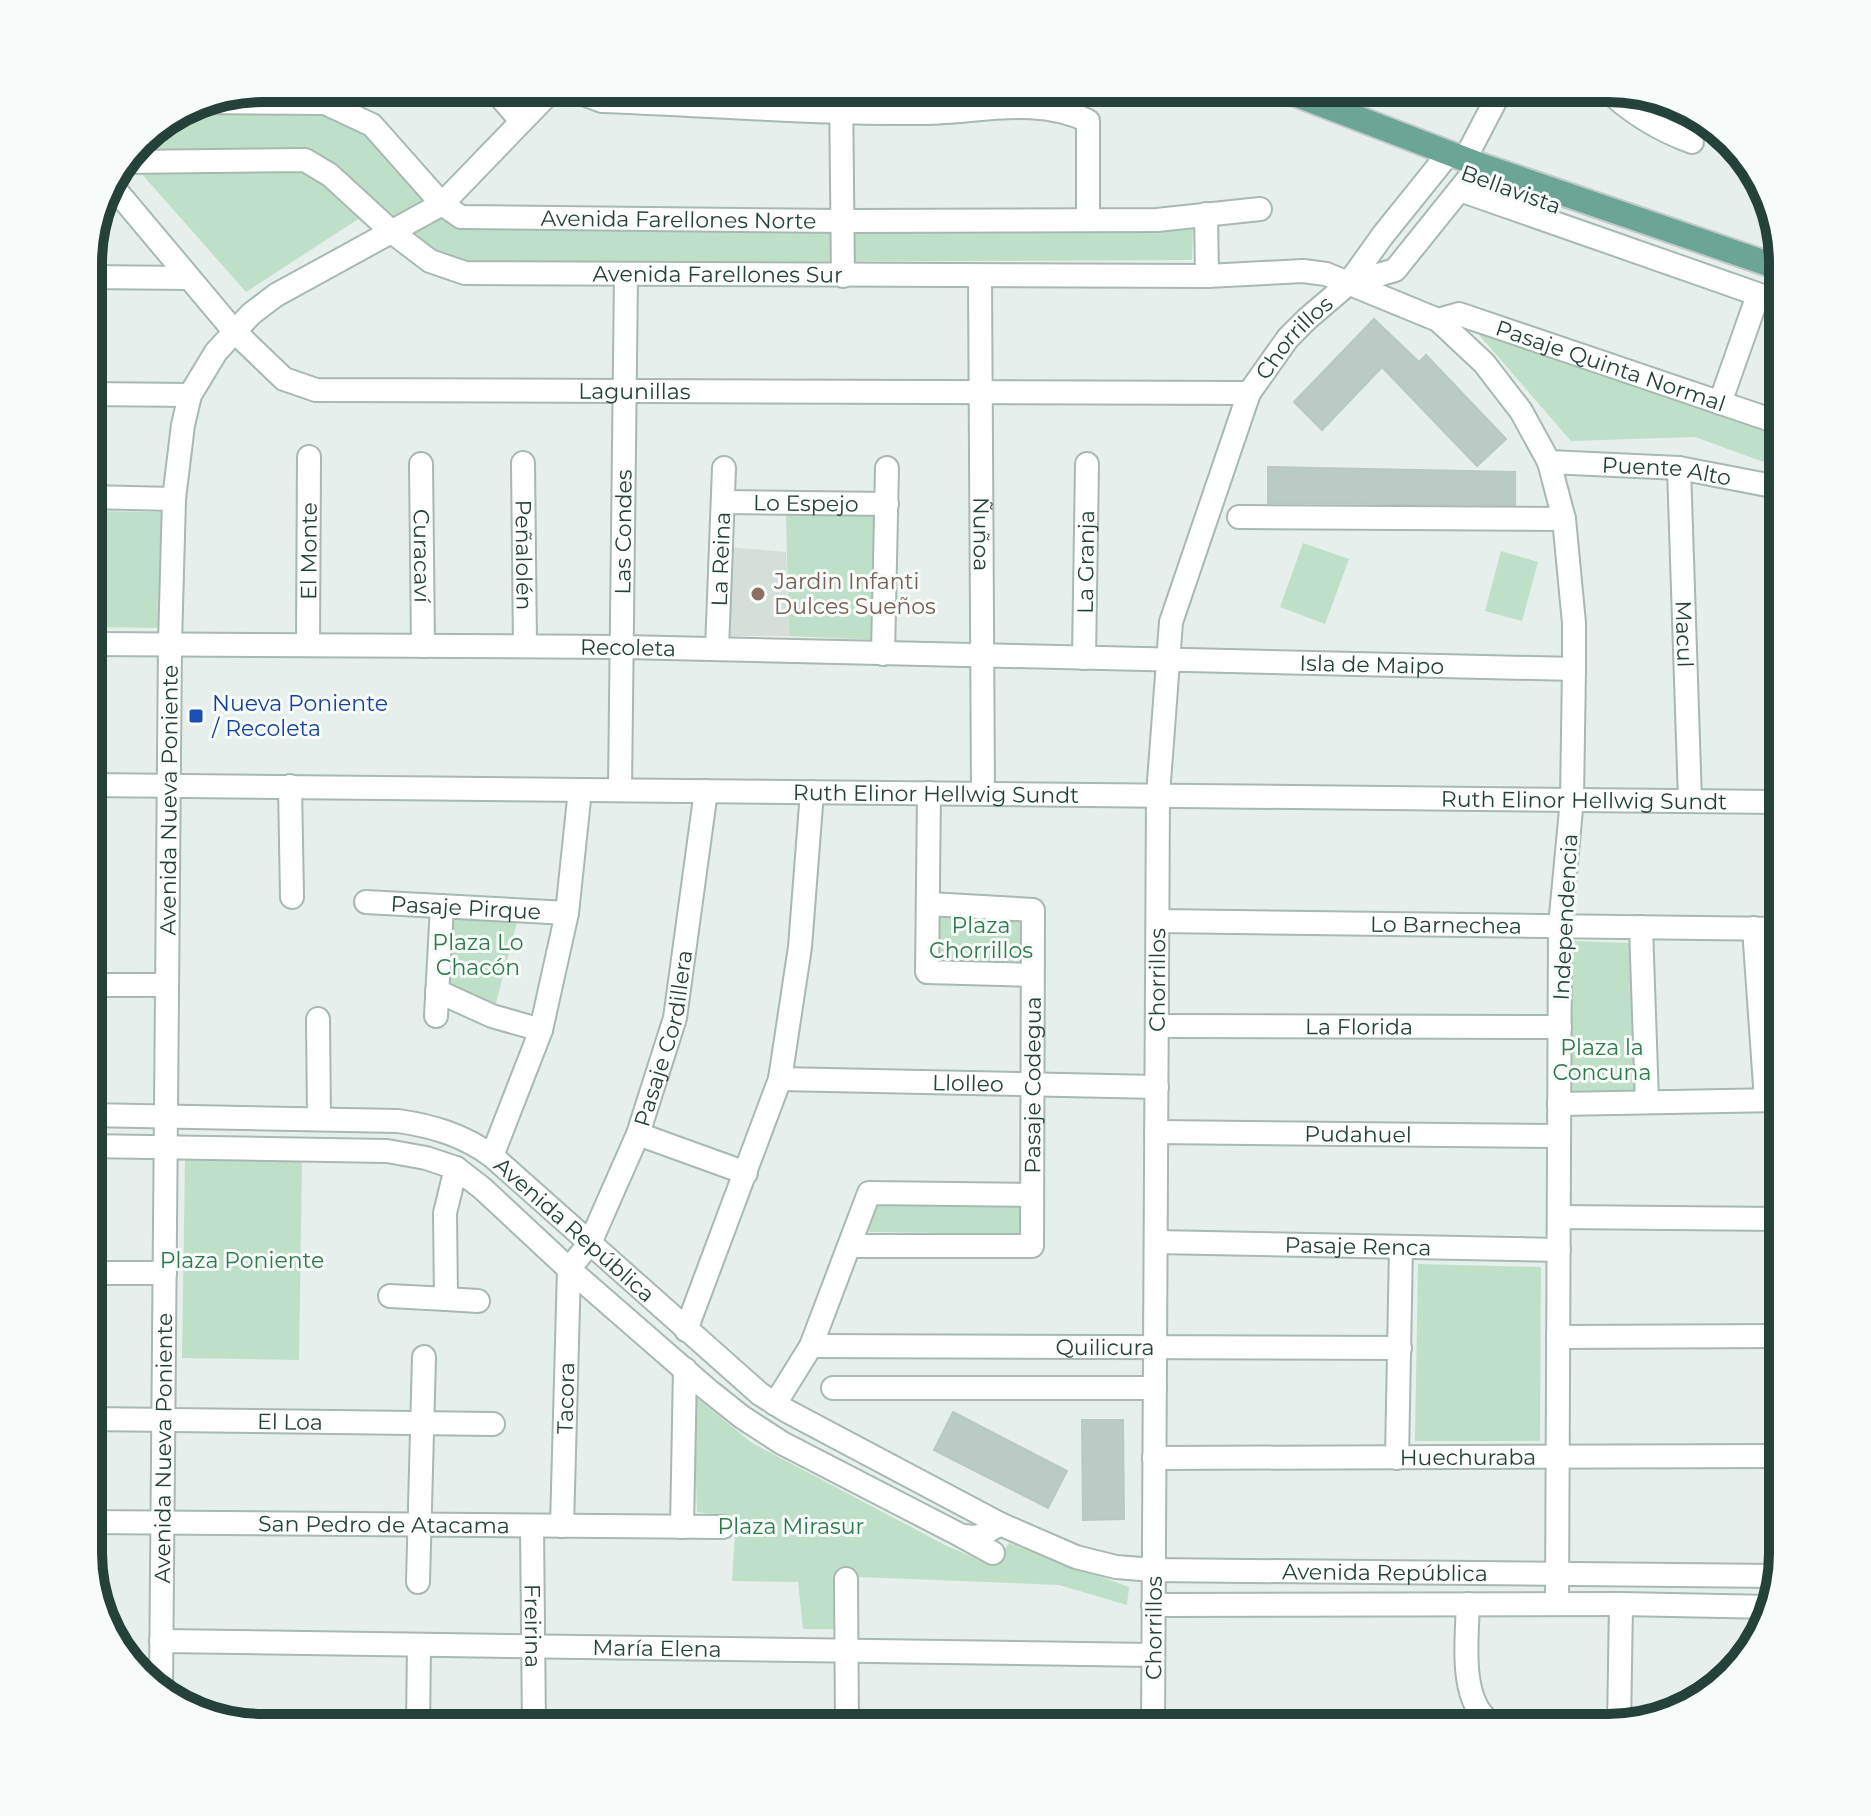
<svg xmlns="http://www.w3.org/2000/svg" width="1871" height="1816" font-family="Montserrat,sans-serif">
<rect width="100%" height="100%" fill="#e6efeb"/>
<polygon fill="#d4dfda" points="728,547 786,552 789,636 728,636"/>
<g fill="#bfe0c8">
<polygon points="181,111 318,113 360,128 430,206 459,221 1193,229 1192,260 471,263 435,256 305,154 133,150 147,132"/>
<polygon points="300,167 326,184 363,216 246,292 140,172"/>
<polygon points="1474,329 1783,435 1783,469 1695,437 1571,441"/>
<polygon points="88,511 165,512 164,628 88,627"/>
<polygon points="878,511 880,640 789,636 786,513"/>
<polygon points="1303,543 1349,559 1325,624 1280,607"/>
<polygon points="1501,551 1538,562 1522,621 1485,611"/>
<polygon points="939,913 1024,917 1024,962 940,958"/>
<polygon points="451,914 518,918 496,1003 447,987"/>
<polygon points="1572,941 1630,943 1634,1090 1572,1091"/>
<polygon points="185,1160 302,1162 299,1360 182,1358"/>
<polygon points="873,1199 1022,1203 1023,1234 869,1232"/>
<polygon points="1418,1264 1541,1267 1540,1441 1415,1441"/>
<polygon points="693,1395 752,1443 945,1545 993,1566 1009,1543 1129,1587 1127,1605 1059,1585 834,1576 837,1629 803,1629 798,1582 732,1581 736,1517 697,1512"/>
</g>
<g fill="#bbcac4" stroke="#b8c9c2" stroke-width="2">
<polygon points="1374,319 1419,362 1426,355 1506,439 1477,466 1382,367 1322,430 1294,402"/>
<polygon points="1268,467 1515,472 1515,505 1268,503"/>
<polygon points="953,1412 1067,1471 1048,1508 934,1450"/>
<polygon points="1082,1420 1123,1420 1124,1519 1083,1520"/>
</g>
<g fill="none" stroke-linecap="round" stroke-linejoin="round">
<defs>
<g id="minor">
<polyline points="493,88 521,121"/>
<path d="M 568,88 L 602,101 C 710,105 818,114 926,113 C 980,112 1038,96 1088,121 L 1088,220"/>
<polyline points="841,88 843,276"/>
<path d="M 1605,88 C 1631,113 1659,130 1692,142"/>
<path id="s1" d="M 195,102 L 325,103 L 372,125 L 442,204 L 461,217 L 843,221 L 1157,220 L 1260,209"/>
<polyline points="1465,159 1502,88"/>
<path id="s2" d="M 124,162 L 305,160 L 330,175 L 392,232 L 430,261 L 465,273 L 1207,276 L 1303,271 L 1326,274 L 1438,320 L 1484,363 L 1521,411 L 1549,462 L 1564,519 L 1574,623 L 1574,669 L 1572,799 L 1560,926 L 1557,1604"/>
<path id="s3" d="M 109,182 L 234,331 L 284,379 L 316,390 L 1249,393"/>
<polyline points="1460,190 1783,303"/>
<polyline points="1206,214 1207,276"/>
<path id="s4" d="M 980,276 L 983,793"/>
<polyline points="88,277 189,278"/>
<polyline points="1348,284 1395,270 1469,178"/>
<path id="s5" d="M 1438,320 L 1459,314 L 1783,424"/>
<polyline points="88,394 190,395"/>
<polyline points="1720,403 1758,295"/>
<path id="s6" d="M 1549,462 L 1679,468 L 1783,488"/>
<path id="s7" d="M 523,463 L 525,646"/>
<path id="s8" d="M 421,464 L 423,646"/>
<path id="s9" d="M 1679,468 L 1690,801"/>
<polyline points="88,497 174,499"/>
<path id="s10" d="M 724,502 L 887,504"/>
<polyline points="1239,517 1564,519"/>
<path id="s11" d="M 88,644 L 624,647 L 1574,669"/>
<path id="s12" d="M 308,645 L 309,457"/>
<path id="s13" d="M 717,649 L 724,468"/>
<polyline points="883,654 887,468"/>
<path id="s14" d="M 1084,658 L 1087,464"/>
<path id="s15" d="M 88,785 L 1783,802"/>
<polyline points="290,786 292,897"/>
<path id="s16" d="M 620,790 L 626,275"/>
<polyline points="929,793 927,972 1032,975"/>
<path id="s17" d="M 366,902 L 567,913"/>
<path id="s18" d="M 1158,921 L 1783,929"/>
<polyline points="1641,927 1647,1102"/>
<polyline points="1754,928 1766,1100"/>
<polyline points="88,985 167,985"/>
<polyline points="437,991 492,1016 541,1030"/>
<polyline points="436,1016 442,906"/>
<polyline points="318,1019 319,1119"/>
<path id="s19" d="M 1157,1026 L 1560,1027"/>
<path id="s20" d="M 780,1079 L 1157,1087"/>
<polyline points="1559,1104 1783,1100"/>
<path id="s21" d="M 88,1115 L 398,1121 C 433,1126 463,1135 492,1156 L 760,1394 L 787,1411 L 1000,1524 L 1076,1557 L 1116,1567 L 1154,1570 L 1778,1576"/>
<path id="s22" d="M 1156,1132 L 1559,1136"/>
<polyline points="638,1134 746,1173"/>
<polyline points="88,1146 387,1151 426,1158 456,1168 482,1188 569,1269 708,1390 742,1417 782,1443 962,1536 978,1537 1000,1524"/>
<polyline points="492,1156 541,1030 567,913 580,790"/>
<polyline points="1559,1217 1783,1219"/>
<path id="s23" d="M 1156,1242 L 1559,1250"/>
<path id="s24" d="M 851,1246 L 1032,1246 L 1033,910 L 929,904"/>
<path id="s25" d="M 569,1269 L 590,1243 L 638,1134 L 675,1018 L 706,791"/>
<polyline points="88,1273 165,1273"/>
<polyline points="390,1296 446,1299 445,1213 456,1168"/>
<polyline points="446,1299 478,1301"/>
<polyline points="686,1330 780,1079 800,947 812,792"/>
<polyline points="1558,1337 1783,1336"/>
<path id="s26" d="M 811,1346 L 1400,1348"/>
<polyline points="833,1388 1155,1388"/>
<polyline points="775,1404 811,1346 869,1193 1032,1195"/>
<path id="s27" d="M 88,1419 L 493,1424"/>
<path id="s28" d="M 1154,1458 L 1783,1456"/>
<polyline points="1397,1458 1401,1247"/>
<path id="s29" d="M 88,1522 L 723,1527"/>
<path id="s30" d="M 532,1526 L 534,1728"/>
<path id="s31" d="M 562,1526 L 569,1269"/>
<polyline points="682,1527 685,1369"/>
<polyline points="962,1536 993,1553"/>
<polyline points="846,1579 847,1728"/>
<polyline points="418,1582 424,1357"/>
<path d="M 1468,1604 C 1467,1637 1460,1691 1484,1717 C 1488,1722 1496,1725 1500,1728"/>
<polyline points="1153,1605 1621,1604 1772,1607"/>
<path id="s32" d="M 161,1641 L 1153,1655"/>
<path id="s33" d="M 161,1690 L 170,644 L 174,499 L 183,425 L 190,395 L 216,352 L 251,314 L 276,295 L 442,204 L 554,88"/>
<polyline points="1619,1726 1621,1604"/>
<polyline points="418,1728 419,1645"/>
<path id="s34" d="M 1153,1728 L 1158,795 L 1171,622 L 1249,393 L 1288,338 L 1307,319 L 1348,284 L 1383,235 L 1449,153"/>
<polyline points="1464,1728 1484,1717"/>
</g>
<polyline id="major" points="1279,88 1480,165 1783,269"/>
</defs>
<use href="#minor" stroke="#a8b8b2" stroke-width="26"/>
<use href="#major" stroke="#c2cac8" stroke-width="28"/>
<use href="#minor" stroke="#fff" stroke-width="22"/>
<use href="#major" stroke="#6aa596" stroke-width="24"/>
</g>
<circle fill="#8d6e63" stroke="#f7fbf9" stroke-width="3" cx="758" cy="594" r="8"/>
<rect fill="#1a4fb4" stroke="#f7fbf9" stroke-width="3" x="188" y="708" width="16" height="16" rx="4"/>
<g text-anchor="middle" stroke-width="6" stroke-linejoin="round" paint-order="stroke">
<g font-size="22" fill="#24423a" stroke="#f7fbf9">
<text transform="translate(1511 189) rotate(20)" y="8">Bellavista</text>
<text dy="8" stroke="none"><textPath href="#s1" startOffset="528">Avenida Farellones Norte</textPath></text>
<text dy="8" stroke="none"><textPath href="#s2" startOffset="632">Avenida Farellones Sur</textPath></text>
<text dy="8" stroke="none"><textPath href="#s34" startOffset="1420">Chorrillos</textPath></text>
<text dy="8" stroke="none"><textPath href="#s5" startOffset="182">Pasaje Quinta Normal</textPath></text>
<text dy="8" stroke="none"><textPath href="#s3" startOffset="616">Lagunillas</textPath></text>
<text dy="8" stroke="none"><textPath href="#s6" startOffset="118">Puente Alto</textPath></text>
<text dy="8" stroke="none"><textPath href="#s10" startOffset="82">Lo Espejo</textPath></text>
<text dy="8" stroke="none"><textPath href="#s16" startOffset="258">Las Condes</textPath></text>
<text dy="8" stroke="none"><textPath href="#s4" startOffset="258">Ñuñoa</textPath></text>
<text dy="8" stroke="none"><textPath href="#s12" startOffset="94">El Monte</textPath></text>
<text dy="8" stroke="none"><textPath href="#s8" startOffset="92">Curacaví</textPath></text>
<text dy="8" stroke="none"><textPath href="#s7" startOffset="92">Peñalolén</textPath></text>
<text dy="8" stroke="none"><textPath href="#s13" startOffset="90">La Reina</textPath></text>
<text dy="8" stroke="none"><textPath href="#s14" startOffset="96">La Granja</textPath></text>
<text dy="8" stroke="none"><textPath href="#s9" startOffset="166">Macul</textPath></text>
<text dy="8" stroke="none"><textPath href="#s11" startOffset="540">Recoleta</textPath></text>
<text dy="8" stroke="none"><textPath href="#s11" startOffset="1284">Isla de Maipo</textPath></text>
<text dy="8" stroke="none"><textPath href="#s15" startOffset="848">Ruth Elinor Hellwig Sundt</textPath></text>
<text dy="8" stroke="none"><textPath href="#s33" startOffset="890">Avenida Nueva Poniente</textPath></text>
<text dy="8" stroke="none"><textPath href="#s15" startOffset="1496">Ruth Elinor Hellwig Sundt</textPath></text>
<text dy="8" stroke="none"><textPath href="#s17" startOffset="100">Pasaje Pirque</textPath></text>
<text transform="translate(1565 917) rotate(-87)" y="8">Independencia</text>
<text dy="8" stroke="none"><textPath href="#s18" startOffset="288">Lo Barnechea</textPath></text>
<text dy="8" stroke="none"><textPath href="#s34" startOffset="748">Chorrillos</textPath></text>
<text dy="8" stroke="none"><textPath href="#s19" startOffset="202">La Florida</textPath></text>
<text dy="8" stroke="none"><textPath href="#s25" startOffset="252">Pasaje Cordillera</textPath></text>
<text dy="8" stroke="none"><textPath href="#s20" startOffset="188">Llolleo</textPath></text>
<text dy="8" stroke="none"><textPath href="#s24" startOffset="342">Pasaje Codegua</textPath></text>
<text dy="8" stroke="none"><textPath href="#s22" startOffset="202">Pudahuel</textPath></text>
<text dy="8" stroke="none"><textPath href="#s21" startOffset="522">Avenida República</textPath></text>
<text dy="8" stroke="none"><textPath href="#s23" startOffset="202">Pasaje Renca</textPath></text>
<text dy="8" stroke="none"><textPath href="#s26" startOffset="294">Quilicura</textPath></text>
<text dy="8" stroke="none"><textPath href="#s31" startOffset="128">Tacora</textPath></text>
<text dy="8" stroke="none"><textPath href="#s27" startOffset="202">El Loa</textPath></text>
<text dy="8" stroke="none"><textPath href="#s33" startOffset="242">Avenida Nueva Poniente</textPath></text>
<text dy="8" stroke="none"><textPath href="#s28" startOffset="314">Huechuraba</textPath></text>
<text dy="8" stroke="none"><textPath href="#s29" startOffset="296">San Pedro de Atacama</textPath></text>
<text dy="8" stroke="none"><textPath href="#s21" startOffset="1436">Avenida República</textPath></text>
<text dy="8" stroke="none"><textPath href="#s30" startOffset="100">Freirina</textPath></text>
<text dy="8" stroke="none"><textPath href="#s34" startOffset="100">Chorrillos</textPath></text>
<text dy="8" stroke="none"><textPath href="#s32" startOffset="496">María Elena</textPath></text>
</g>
<g font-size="22" fill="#785e54" stroke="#f7fbf9" text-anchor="start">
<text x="774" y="589">Jardin Infanti<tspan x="774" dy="25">Dulces Sueños</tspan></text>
</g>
<g font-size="22" fill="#164399" stroke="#f7fbf9" text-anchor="start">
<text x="212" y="711">Nueva Poniente<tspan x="212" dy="25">/ Recoleta</tspan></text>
</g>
<g font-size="22" fill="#2d7a4b" stroke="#f7fbf9">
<text x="981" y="933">Plaza<tspan x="981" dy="25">Chorrillos</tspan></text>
<text x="478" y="950">Plaza Lo<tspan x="478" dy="25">Chacón</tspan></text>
<text x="1602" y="1055">Plaza la<tspan x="1602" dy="25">Concuna</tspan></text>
<text x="242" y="1268">Plaza Poniente</text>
<text x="791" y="1534">Plaza Mirasur</text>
</g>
</g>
<path d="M0 0H1871V1816H0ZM263 102H1608A161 161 0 0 1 1769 263V1553A161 161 0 0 1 1608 1714H263A161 161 0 0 1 102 1553V263A161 161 0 0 1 263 102Z" fill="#f7fbf9" fill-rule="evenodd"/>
<path fill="none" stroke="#24423a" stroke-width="10" d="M263 102H1608A161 161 0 0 1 1769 263V1553A161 161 0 0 1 1608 1714H263A161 161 0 0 1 102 1553V263A161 161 0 0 1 263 102Z"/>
</svg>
